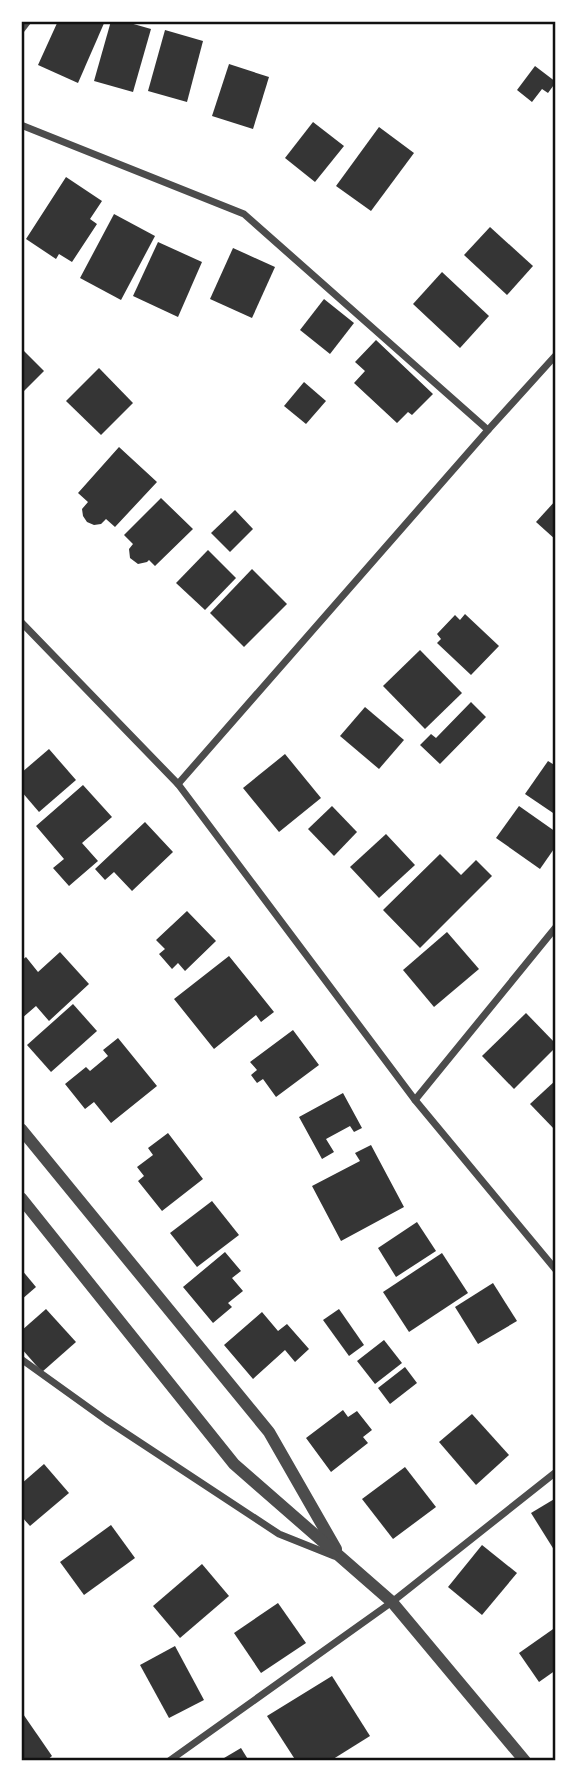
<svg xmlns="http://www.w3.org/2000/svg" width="577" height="1782" font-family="Montserrat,sans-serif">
<rect width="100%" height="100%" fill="#fff"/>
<g fill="#353535">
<polygon points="58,21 105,21 78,83 38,65"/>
<polygon points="111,21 123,21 151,29 133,92 94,81"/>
<polygon points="165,30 203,41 187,102 148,91"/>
<polygon points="229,64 269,77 253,129 212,116"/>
<polygon points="535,66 556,82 548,93 542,89 532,102 517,90"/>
<polygon points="313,122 344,146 315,182 285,158"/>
<polygon points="379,127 414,153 371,211 336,186"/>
<polygon points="66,177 102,201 90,219 97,224 72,262 59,254 56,259 26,239"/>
<polygon points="114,214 155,236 121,300 80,278"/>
<polygon points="490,227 533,266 507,295 464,255"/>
<polygon points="158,242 202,262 178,317 133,296"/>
<polygon points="233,248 275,267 252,318 210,299"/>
<polygon points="442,272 489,316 460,348 413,304"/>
<polygon points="324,299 354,323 330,354 300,330"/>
<polygon points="376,340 433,394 412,415 408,412 397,423 354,383 365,371 355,362"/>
<polygon points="21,348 44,371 21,394"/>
<polygon points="99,368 133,403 101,435 66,401"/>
<polygon points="304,382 326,401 306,424 284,406"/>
<polygon points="119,447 157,482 115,527 106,519 101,524 94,525 87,522 83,516 82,509 88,502 78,493"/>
<polygon points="161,498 193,529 155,566 149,560 147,562 138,564 130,558 129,549 133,544 124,535"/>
<polygon points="556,500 556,540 536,522"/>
<polygon points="235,510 253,529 230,552 211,533"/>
<polygon points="208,550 236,578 205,610 176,583"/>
<polygon points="252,569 287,604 244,647 210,613"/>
<polygon points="465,614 499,646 471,675 437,643 441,639 437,634 455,615 460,620"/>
<polygon points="420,650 462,693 425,729 383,686"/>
<polygon points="471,702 486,717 440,764 420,745 431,734 436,738"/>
<polygon points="365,707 404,740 379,769 340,736"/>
<polygon points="49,749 76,780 39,812 21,791 21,773"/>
<polygon points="285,754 321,798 279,832 243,788"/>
<polygon points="548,761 556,766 556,815 525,794"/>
<polygon points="83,785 112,817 82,843 98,861 69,886 53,868 64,859 36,826"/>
<polygon points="332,806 357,832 334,856 308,829"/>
<polygon points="519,806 556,832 556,846 540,869 496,838"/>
<polygon points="145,822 173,852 132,891 114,872 105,880 95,869"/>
<polygon points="386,834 415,865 379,898 350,867"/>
<polygon points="440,854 461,875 476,860 492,876 420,948 383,910"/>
<polygon points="187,911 216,941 185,971 178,963 172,969 159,954 165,949 156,940"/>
<polygon points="447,932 479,969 434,1007 403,970"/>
<polygon points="60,952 89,984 49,1021 36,1006 21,1019 21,961 26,957 38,972"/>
<polygon points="229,956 274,1012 261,1022 256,1015 214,1049 174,999"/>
<polygon points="73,1004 97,1031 51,1072 27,1045"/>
<polygon points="526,1013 556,1044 556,1047 514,1089 482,1056"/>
<polygon points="293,1030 319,1065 276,1097 263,1079 257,1083 251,1075 257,1070 250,1062"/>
<polygon points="118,1038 157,1086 111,1123 94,1102 85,1109 65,1084 86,1067 90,1071 108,1056 103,1050"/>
<polygon points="556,1080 556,1131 530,1104"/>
<polygon points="343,1093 362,1128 354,1132 350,1126 326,1139 334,1152 322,1159 299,1117"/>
<polygon points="168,1133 203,1179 162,1211 138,1181 144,1176 137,1167 153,1155 148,1148"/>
<polygon points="371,1145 404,1207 341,1241 312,1186 360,1161 355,1153"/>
<polygon points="212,1201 239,1235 197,1267 170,1233"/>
<polygon points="417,1222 436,1251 396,1277 378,1248"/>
<polygon points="225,1252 241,1271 232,1278 243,1291 228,1303 232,1307 213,1323 183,1287"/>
<polygon points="442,1253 468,1293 409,1332 383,1292"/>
<polygon points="21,1269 36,1287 21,1300"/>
<polygon points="493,1283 517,1321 478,1344 455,1307"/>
<polygon points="46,1309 76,1342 42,1372 21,1348 21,1331"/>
<polygon points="339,1309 364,1345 349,1356 323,1320"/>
<polygon points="262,1312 278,1331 287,1324 309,1349 295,1362 285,1350 253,1379 224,1345"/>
<polygon points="384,1340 402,1363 375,1384 357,1361"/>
<polygon points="405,1367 417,1383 390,1404 378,1388"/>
<polygon points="343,1410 348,1417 357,1411 372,1430 363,1437 368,1443 331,1472 306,1438"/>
<polygon points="472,1414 509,1455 476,1485 439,1442"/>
<polygon points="44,1464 69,1493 30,1526 21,1516 21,1484"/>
<polygon points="405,1467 436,1507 393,1539 362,1499"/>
<polygon points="556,1498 556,1553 531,1513"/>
<polygon points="111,1525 135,1558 84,1595 60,1562"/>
<polygon points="482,1545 517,1573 482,1615 448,1587"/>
<polygon points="202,1564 229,1596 180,1638 153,1606"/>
<polygon points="278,1603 306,1643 261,1673 234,1633"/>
<polygon points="556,1627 556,1670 539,1682 519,1653"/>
<polygon points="175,1646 204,1700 169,1718 140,1665"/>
<polygon points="332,1676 370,1736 330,1761 296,1761 267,1716"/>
<polygon points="21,1711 52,1756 46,1761 21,1761"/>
<polygon points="241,1748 249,1761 219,1761"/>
</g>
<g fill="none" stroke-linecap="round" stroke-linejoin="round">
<g stroke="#4c4c4c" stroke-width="7">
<polyline points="21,30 28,21"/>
<polyline points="21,125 244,214 488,430"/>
<polyline points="21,622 178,784 415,1100 556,1270"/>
<polyline points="178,784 488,430 556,355"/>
<polyline points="415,1100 556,927"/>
<polyline points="21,1359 106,1420 279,1534 334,1556"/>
<polyline points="169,1761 392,1602 556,1472"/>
</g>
<g stroke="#4c4c4c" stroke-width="12">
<polyline points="21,1129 269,1432 336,1549"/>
<polyline points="21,1198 234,1464 392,1602 525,1761"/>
</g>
</g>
<rect width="577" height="1782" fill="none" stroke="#ffffff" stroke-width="46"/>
<rect x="23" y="23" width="531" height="1736" fill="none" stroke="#111" stroke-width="2.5"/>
</svg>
